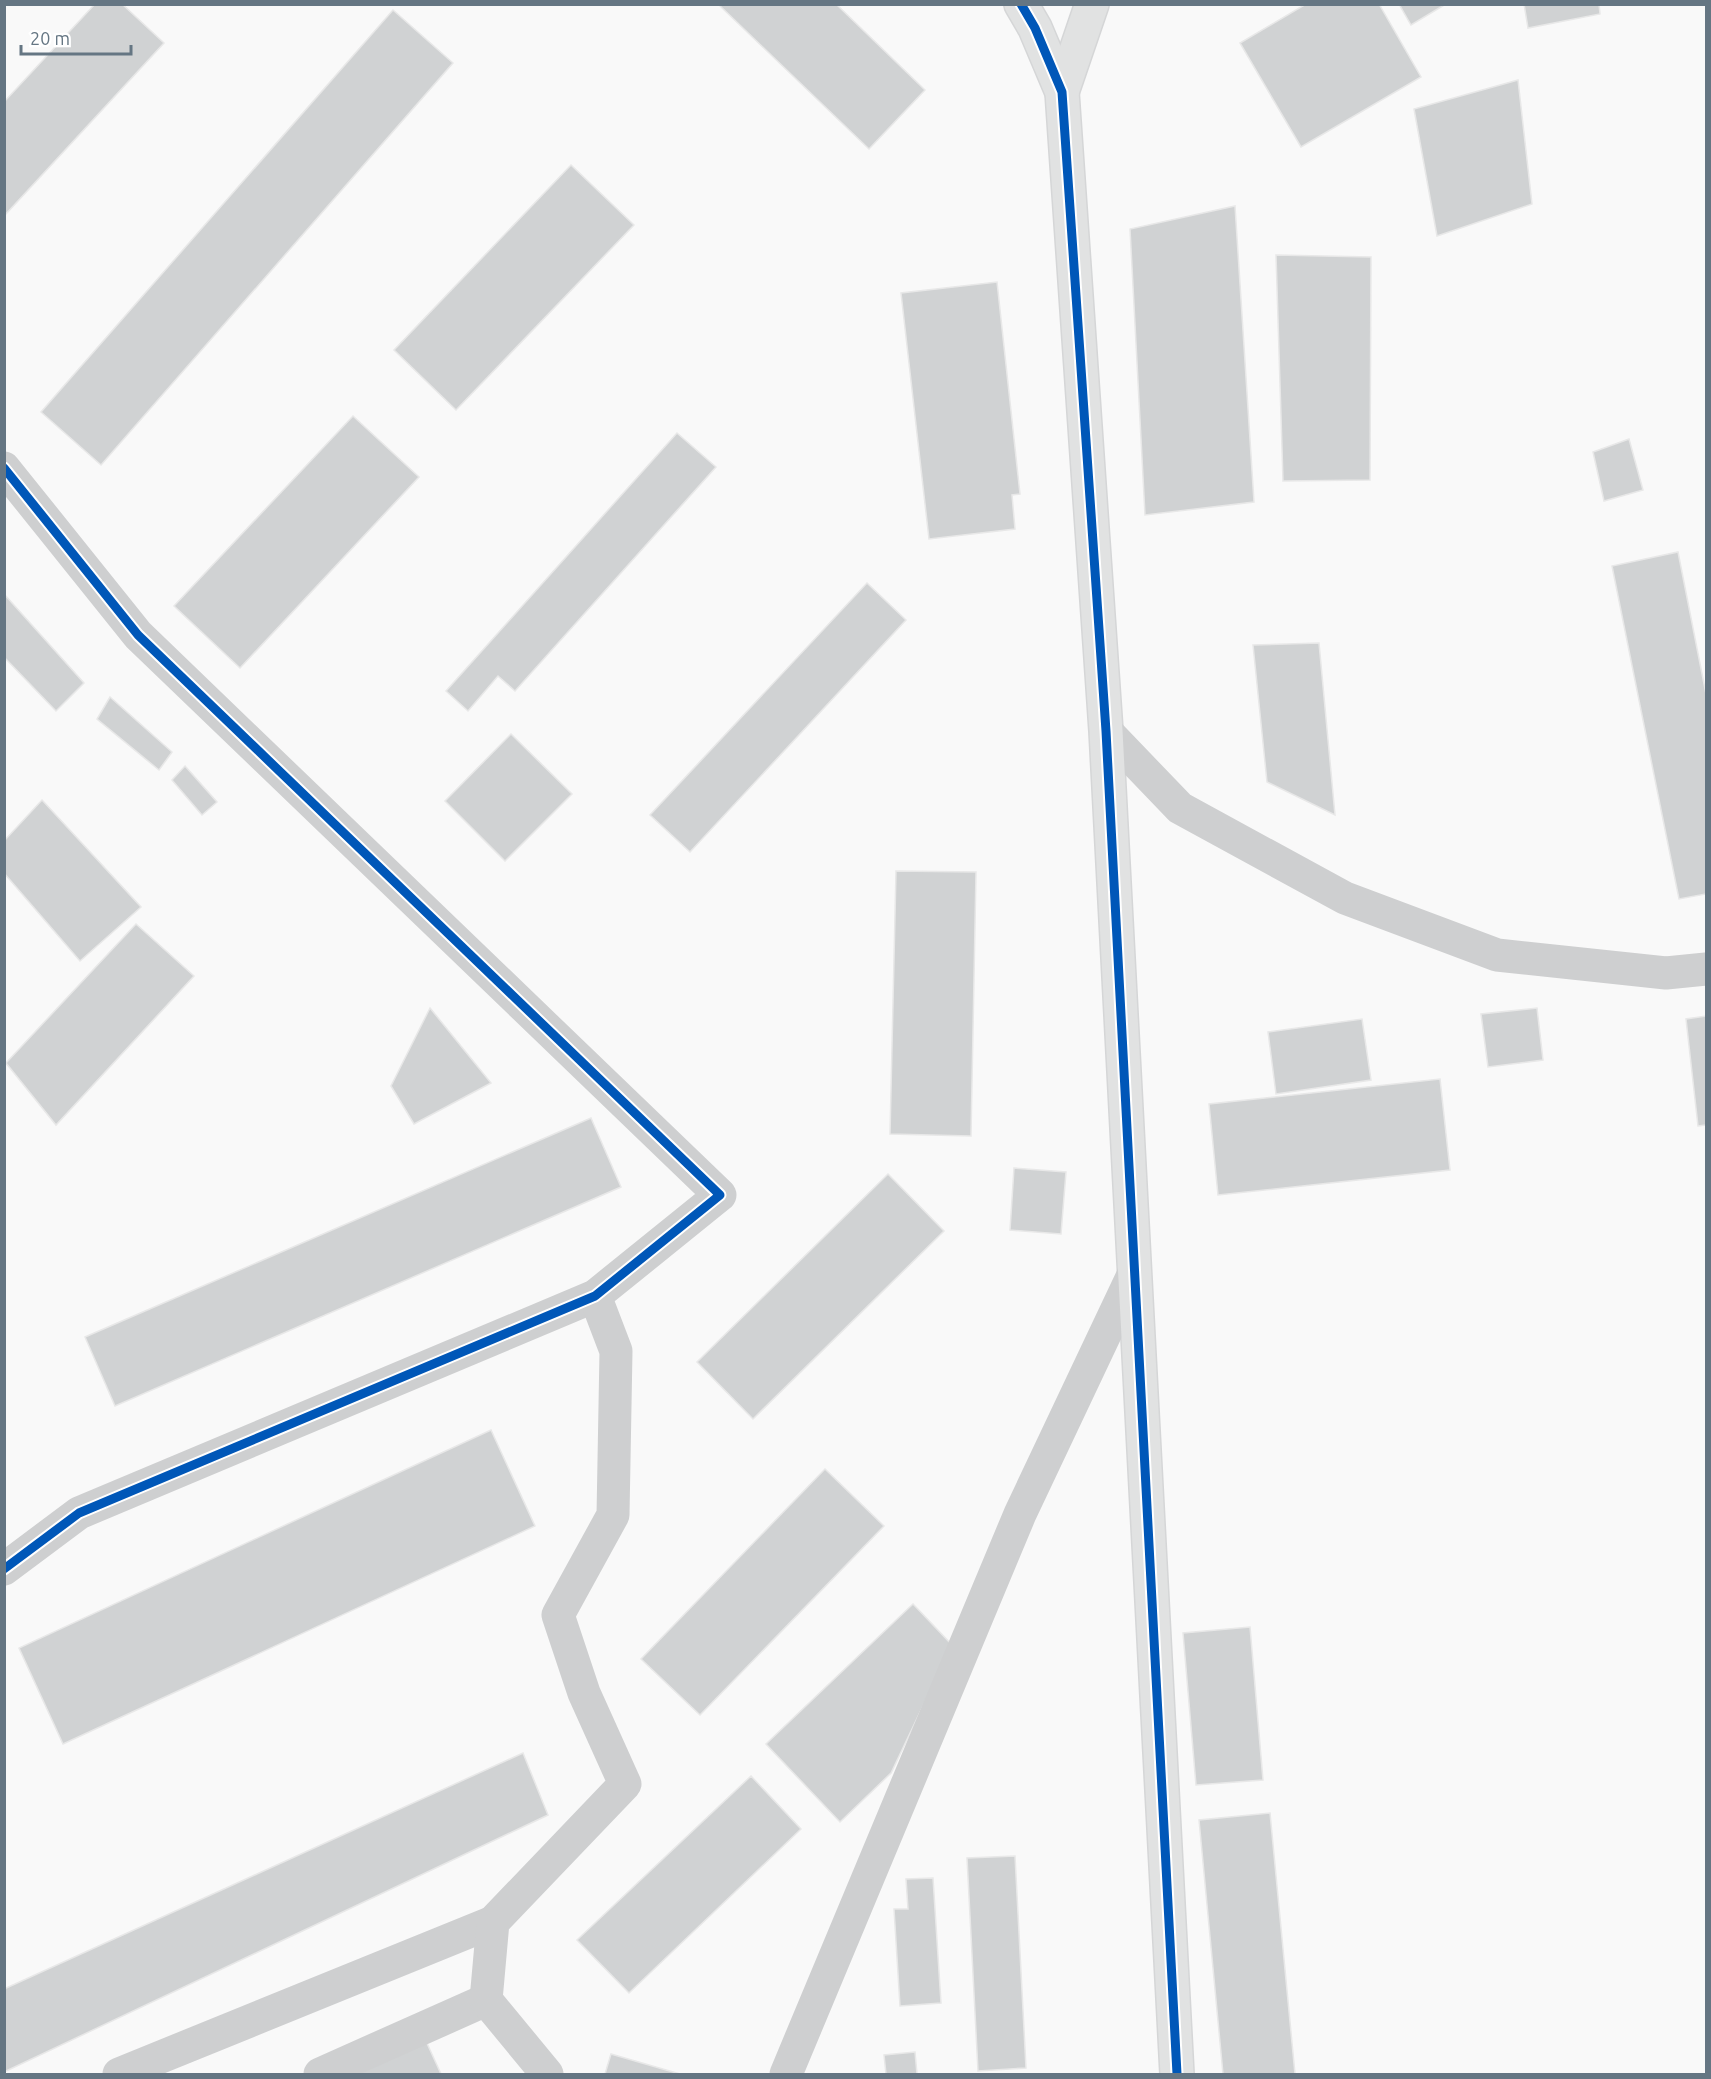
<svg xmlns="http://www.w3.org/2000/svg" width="1711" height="2079" font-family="Ubuntu,sans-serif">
<rect width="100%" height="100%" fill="#f9f9f9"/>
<g fill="#d0d2d3" stroke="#e8e8e8" stroke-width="1.5">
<polygon points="95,4 122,4 164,43 4,216 4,102"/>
<polygon points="718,4 836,4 925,90 869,149"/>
<polygon points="1306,4 1379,4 1421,77 1301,147 1240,43"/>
<polygon points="1399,4 1446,4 1411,25"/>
<polygon points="1524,4 1599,4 1600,14 1528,28"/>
<polygon points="393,10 453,63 101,465 41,412"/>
<polygon points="1518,80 1532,204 1437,236 1414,109"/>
<polygon points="571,165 634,225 456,410 394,350"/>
<polygon points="1235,206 1254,502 1145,515 1130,229"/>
<polygon points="1276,255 1371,257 1370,480 1283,481"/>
<polygon points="997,282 1020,494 1012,495 1015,529 929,539 901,293"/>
<polygon points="353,416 419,477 240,668 174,606"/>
<polygon points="677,433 716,467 515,691 498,676 468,711 446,691"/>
<polygon points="1629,439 1643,490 1604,501 1593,452"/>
<polygon points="1678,552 1706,694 1706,894 1679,899 1612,566"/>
<polygon points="867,583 906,620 690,852 650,815"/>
<polygon points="4,594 84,683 56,711 4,657"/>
<polygon points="1319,643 1335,815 1267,782 1253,645"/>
<polygon points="110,697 172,752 159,770 97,719"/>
<polygon points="511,734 572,794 505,861 445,801"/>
<polygon points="185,766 217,802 202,815 172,780"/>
<polygon points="42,800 141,907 80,961 4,873 4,841"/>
<polygon points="896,871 976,872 971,1136 890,1134"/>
<polygon points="136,924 194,976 56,1125 6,1063"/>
<polygon points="430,1008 491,1083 414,1124 391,1086"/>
<polygon points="1537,1008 1543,1060 1488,1067 1481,1014"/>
<polygon points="1706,1016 1706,1125 1698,1126 1686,1019"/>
<polygon points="1362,1019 1371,1080 1276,1094 1268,1032"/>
<polygon points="1440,1079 1450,1170 1218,1195 1209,1104"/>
<polygon points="591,1118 621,1187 115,1406 85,1337"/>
<polygon points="1014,1168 1066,1172 1061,1234 1010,1230"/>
<polygon points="888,1174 944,1231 753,1419 697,1362"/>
<polygon points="491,1430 535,1526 63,1744 19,1648"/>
<polygon points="825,1469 884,1526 700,1715 641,1659"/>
<polygon points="913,1604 952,1645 891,1773 840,1822 766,1744"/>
<polygon points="1250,1627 1263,1780 1196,1785 1183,1633"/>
<polygon points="523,1753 548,1815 4,2072 4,1989"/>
<polygon points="751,1776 801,1829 629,1993 577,1940"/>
<polygon points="1270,1813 1295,2074 1223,2074 1199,1820"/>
<polygon points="1015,1856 1026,2068 978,2071 967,1858"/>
<polygon points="933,1878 941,2003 900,2006 894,1909 908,1909 906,1879"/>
<polygon points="425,2039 441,2074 348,2074"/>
<polygon points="915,2052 917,2074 886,2074 884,2055"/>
<polygon points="611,2054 680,2074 605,2074"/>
</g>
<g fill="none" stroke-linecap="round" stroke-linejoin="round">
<defs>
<g id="secondary">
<polyline points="1021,4 1035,28 1062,92 1106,731 1177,2074"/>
<polyline points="1062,92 1092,4"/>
</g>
</defs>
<use href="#secondary" stroke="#d5d6d7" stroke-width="36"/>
<g stroke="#cecfd0" stroke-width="33">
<polyline points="4,468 138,635 720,1195 595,1296 79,1513 4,1569"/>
<polyline points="1106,731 1180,808 1345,898 1497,955 1666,973 1706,969"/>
<polyline points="119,2074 493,1922"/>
<polyline points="320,2074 486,2000"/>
<polyline points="547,2074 486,2000 493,1922 625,1784 584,1693 558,1615 613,1515 616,1351 595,1296"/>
<polyline points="786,2074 1020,1514 1134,1273"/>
</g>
<use href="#secondary" stroke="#e1e2e2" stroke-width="33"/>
<defs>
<g id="cycleway">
<polyline points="1021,4 1035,28 1062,92 1106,731 1177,2074"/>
<polyline points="4,468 138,635 720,1195 595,1296 79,1513 4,1569"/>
</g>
</defs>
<use href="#cycleway" stroke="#fff" stroke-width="13"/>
<use href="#cycleway" stroke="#0057b8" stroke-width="9"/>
</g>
<rect width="1711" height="2079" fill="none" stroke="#657683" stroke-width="12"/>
<path d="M21 45v9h110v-9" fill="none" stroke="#657683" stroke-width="3"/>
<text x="30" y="45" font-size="18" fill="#657683" stroke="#ffffff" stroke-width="4.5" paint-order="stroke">20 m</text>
</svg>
